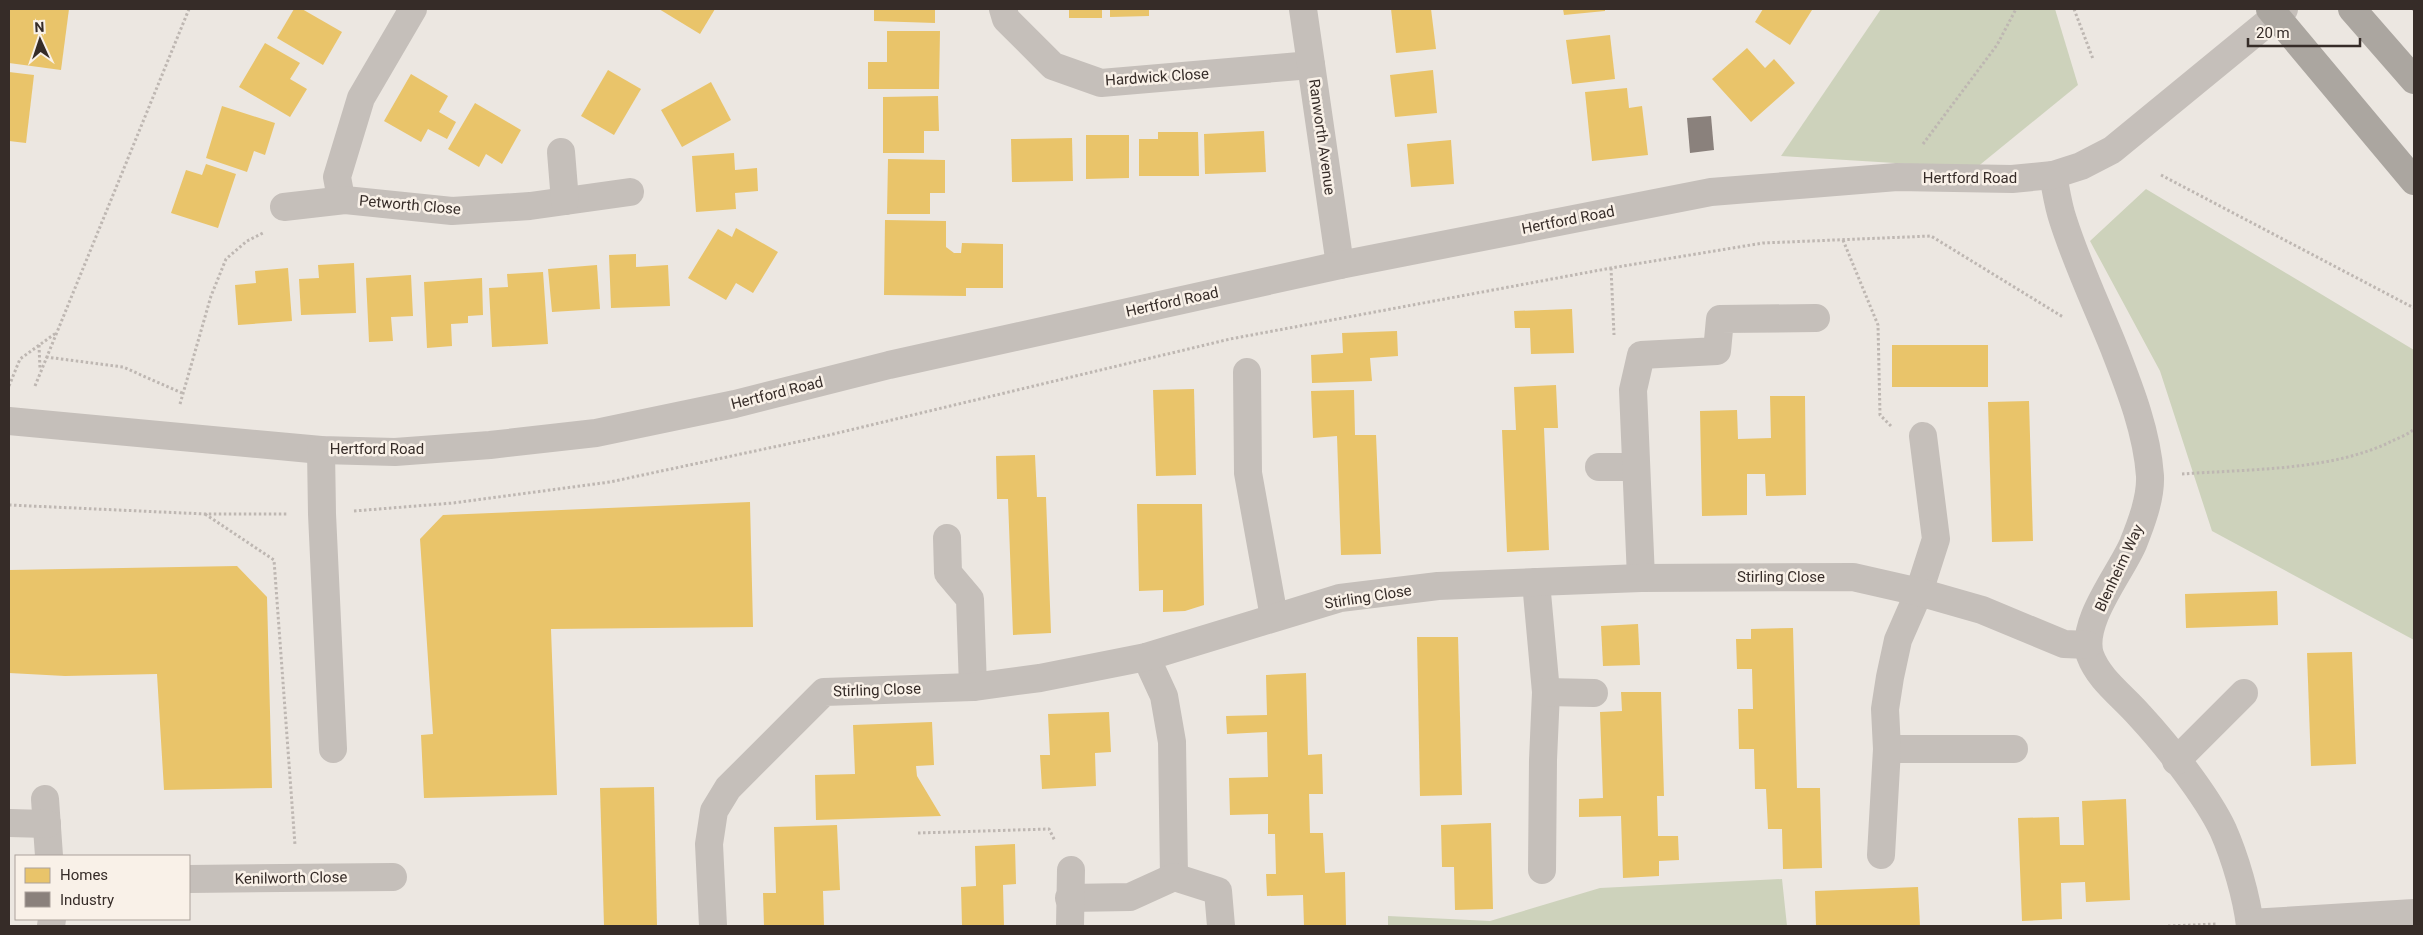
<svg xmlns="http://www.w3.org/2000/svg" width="2423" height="935" font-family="Roboto,sans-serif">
<rect width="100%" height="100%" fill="#ece7e1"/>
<g fill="#cdd2bb">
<polygon points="1881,9 2055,9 2078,85 1976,168 1781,156"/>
<polygon points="2146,189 2414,350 2414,640 2212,531 2160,371 2090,241"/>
<polygon points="1782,879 1787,926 1388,926 1388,916 1490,921 1600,888"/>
</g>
<g fill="#e9c46a">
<polygon points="9,9 69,9 61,70 9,63"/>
<polygon points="294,9 302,9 342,32 323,65 277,38"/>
<polygon points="659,9 715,9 700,34"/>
<polygon points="874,9 935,9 935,23 874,21"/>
<rect x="1069" y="9" width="33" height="9"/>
<polygon points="1110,9 1149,9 1149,16 1110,17"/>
<polygon points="1391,9 1431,9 1436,49 1396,53"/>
<polygon points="1563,9 1605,9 1605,11 1564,15"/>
<polygon points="1763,9 1811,9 1812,10 1790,45 1755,22"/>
<polygon points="887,31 940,31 939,89 868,89 868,62 887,62"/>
<polygon points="1610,35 1615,79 1572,84 1566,40"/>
<polygon points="265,43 300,63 290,79 307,89 290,117 239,87"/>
<polygon points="1747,48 1765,68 1774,59 1795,83 1751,122 1712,79"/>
<polygon points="608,70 641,89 614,135 581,116"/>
<polygon points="1433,70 1437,113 1395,117 1390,75"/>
<polygon points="9,72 34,75 26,143 9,141"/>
<polygon points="411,74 448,96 439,112 456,122 447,139 428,129 421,142 384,121"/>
<polygon points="711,82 731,120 682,147 661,110"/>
<polygon points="1627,88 1629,108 1642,106 1648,155 1592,161 1585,92"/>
<polygon points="938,96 939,131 924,131 924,153 883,153 883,97"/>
<polygon points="475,103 521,130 502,164 486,154 479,167 448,149"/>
<polygon points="222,106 275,123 265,155 254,151 247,172 206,158"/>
<polygon points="1264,131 1266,172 1205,174 1204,134"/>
<polygon points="1158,132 1198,132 1199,176 1139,176 1139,139 1158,139"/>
<polygon points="1086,135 1129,135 1129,178 1086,179"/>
<polygon points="1072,138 1073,181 1012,182 1011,139"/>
<polygon points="1451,140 1454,184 1411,187 1407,144"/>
<polygon points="734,153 735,170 757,168 758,191 735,193 736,209 696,212 692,156"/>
<polygon points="888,159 945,160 945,193 930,193 930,214 887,214"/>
<polygon points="206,164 236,174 218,228 171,213 186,170 202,175"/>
<polygon points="885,220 946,221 946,247 954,253 961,253 962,243 1003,244 1003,288 966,288 966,296 884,295"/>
<polygon points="736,228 778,252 753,293 736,283 726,300 688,278 718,229 732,237"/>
<polygon points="636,254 636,267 668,265 670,306 611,308 609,255"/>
<polygon points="354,263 356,313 301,315 299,279 319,278 318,265"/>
<polygon points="597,265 600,309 552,312 548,269"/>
<polygon points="288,268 292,321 238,325 235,285 256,283 255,271"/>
<polygon points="543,272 548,344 492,347 489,288 508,287 507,274"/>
<polygon points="411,275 413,316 391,317 393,341 369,342 366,278"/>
<polygon points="482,278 483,315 468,316 468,323 451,324 452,346 427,348 424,282"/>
<polygon points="1572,309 1574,353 1531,354 1530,328 1515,328 1514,311"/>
<polygon points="1397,331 1398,356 1370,358 1372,381 1312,383 1311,355 1343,353 1342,333"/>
<rect x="1892" y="345" width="96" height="42"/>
<polygon points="1556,385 1558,428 1544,428 1549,550 1507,552 1502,430 1516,430 1514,387"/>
<polygon points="1194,389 1196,475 1156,476 1153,390"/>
<polygon points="1354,390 1355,435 1376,435 1381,554 1341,555 1337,436 1313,438 1311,391"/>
<polygon points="1770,396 1805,396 1806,495 1766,496 1765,474 1747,474 1747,515 1702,516 1700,411 1737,410 1738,439 1771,438"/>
<polygon points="2029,401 2033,541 1992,542 1988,402"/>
<polygon points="1035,455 1037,497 1046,497 1051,633 1013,635 1008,499 997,499 996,456"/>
<polygon points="750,502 753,627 551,629 557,795 424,798 421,735 433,734 420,539 443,515"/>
<polygon points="1137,504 1202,504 1204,605 1185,611 1163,612 1163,590 1139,591"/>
<polygon points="237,566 267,597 272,788 164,790 157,674 65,676 9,673 9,570"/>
<polygon points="2277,591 2278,625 2186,628 2185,594"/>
<polygon points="1638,624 1640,665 1603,666 1601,626"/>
<polygon points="1793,628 1797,788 1820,788 1822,868 1783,869 1782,829 1768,829 1766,789 1755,789 1754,749 1739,749 1738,709 1753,709 1752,669 1737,669 1736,639 1751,639 1751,629"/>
<polygon points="1417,637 1458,637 1462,795 1420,796"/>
<polygon points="2352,652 2356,764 2311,766 2307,653"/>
<polygon points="1306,673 1308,755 1322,754 1323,794 1309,794 1310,833 1323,833 1325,873 1345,872 1346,926 1304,926 1303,895 1267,896 1266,874 1276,874 1275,834 1268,834 1268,814 1230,815 1229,778 1268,777 1267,732 1227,734 1226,716 1267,715 1266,675"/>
<polygon points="1621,692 1661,692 1664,796 1657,796 1658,836 1678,836 1679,860 1659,861 1659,876 1623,878 1621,816 1579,817 1579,799 1603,798 1600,712 1622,711"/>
<polygon points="1109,712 1111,752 1095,753 1096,786 1042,789 1040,755 1050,755 1048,714"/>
<polygon points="932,722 934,765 916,766 917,776 941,816 816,820 815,775 855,774 853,725"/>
<polygon points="654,787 657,926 604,926 600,788"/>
<polygon points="2126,799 2130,900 2086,902 2085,882 2061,883 2062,919 2022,921 2018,818 2059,817 2060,845 2084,845 2082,801"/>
<polygon points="1491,823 1493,909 1455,910 1454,867 1442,867 1441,825"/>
<polygon points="837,825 840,890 823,891 824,926 764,926 763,893 776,893 774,827"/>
<polygon points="1015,844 1016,884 1003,885 1004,926 962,926 961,887 976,886 975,846"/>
<polygon points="1918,887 1920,926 1816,926 1815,891"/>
</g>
<polygon fill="#8a817c" points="1711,116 1714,150 1690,153 1687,118"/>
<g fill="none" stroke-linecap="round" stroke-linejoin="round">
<g stroke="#beb7b2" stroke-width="3" stroke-dasharray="2.5 2.5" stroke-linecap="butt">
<polyline points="2074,9 2093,59"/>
<polyline points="2413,9 2414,10"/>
<polyline points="1923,144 1997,45 2016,9"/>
<polyline points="2161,175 2414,308"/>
<polyline points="1843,240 1878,325 1880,415 1892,427"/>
<polyline points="1611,268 1614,335"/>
<polyline points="39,345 40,369"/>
<polyline points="46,357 123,367 182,393"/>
<polyline points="9,386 20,359 56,333"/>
<polyline points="35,386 189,9"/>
<polyline points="180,404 211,296 226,259 247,241 263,233"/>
<path d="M 2182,474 C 2249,469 2334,471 2394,440 C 2401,437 2409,434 2414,429"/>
<polyline points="9,505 205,514 288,514"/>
<polyline points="354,511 453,503 610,482 825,436 1230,339 1611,268 1763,243 1931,236 2063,317"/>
<polyline points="205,514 274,560 295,845"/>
<polyline points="918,833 1049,829 1055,841"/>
<polyline points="2168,926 2217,924"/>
</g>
<g stroke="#c5bfba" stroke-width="28">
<polyline points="413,9 361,98 337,177 340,193 345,200 452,211 530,206 630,192"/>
<polyline points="1003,9 1006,19 1053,66 1101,83 1311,65"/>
<polyline points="1303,9 1340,265"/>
<polyline points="561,152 565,201"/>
<path d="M 2053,175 C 2056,190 2058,206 2063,220 C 2077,264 2097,306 2114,348 C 2130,389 2147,432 2150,476 C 2151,498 2141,524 2133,544 C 2120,574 2080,622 2090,655 C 2099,680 2123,696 2140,716 C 2166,744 2207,796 2223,830 C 2235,857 2247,898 2250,926"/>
<polyline points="284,207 345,200"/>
<polyline points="1247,372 1248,473 1274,617"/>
<polyline points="9,421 321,450 395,452 490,445 596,433 735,404 889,365 1340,265 1711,192 1897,177 2012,179 2053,175 2081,166 2112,150 2284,9"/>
<polyline points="321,450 322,514 333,749"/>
<polyline points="1599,467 1636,467"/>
<polyline points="947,538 948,573 970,599 973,687"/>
<polyline points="1641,578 1633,390 1641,355 1717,351 1720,319 1816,318"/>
<polyline points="1536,582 1546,692 1543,760 1542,870"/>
<polyline points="1146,657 1164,696 1172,742 1174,877"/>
<polyline points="1546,692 1594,693"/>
<polyline points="1887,749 2014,749"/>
<polyline points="2176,761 2244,693"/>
<polyline points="45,799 49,856"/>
<polyline points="9,823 47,824"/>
<polyline points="1881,855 1887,749 1885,709 1890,677 1898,640 1919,592 1936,539 1923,436"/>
<polyline points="189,879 393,877"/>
<polyline points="1069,898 1130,897 1174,877 1218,891 1221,926"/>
<polyline points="2250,923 2414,913"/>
<polyline points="51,926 52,919"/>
<polyline points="713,926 709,844 714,811 728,788 824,692 973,687 1040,678 1146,657 1340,598 1438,586 1641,578 1853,577 1919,592 1982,610 2064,644 2088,645"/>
<polyline points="1070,926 1071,870"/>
</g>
<g stroke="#aba6a0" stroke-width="28">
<polyline points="2270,9 2414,181"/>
<polyline points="2352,9 2414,80"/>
</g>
</g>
<g text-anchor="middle" stroke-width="5" stroke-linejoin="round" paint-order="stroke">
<g font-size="15" fill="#362c28" stroke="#f9f1e8">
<text transform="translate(1157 77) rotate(-4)" y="5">Hardwick Close</text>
<text transform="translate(1322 137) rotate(82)" y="5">Ranworth Avenue</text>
<text x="1970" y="183">Hertford Road</text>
<text transform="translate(410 205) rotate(5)" y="5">Petworth Close</text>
<text transform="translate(1568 220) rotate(-11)" y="5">Hertford Road</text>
<text transform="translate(1172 302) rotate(-12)" y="5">Hertford Road</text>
<text transform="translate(777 393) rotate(-14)" y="5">Hertford Road</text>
<text x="377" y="454">Hertford Road</text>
<text transform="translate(2119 568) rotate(-65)" y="5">Blenheim Way</text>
<text x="1781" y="582">Stirling Close</text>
<text transform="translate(1368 597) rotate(-9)" y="5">Stirling Close</text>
<text transform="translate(877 690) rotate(-2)" y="5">Stirling Close</text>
<text transform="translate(291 878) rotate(-1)" y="5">Kenilworth Close</text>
</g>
</g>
<rect width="2423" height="935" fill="none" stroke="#362c28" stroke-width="20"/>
<rect x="15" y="855" width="175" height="65" fill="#f9f1e8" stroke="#aba29b"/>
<rect x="25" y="868" width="25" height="15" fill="#e9c46a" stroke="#aba29b"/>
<text x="60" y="880" font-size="15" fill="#362c28">Homes</text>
<rect x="25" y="892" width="25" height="15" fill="#8a817c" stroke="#aba29b"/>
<text x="60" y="905" font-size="15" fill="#362c28">Industry</text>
<g transform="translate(40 40) rotate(357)" stroke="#f9f1e8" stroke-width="4" paint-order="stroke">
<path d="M0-4L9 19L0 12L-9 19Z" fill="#362c28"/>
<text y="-8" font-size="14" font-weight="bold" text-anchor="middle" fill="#362c28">N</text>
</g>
<path d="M2248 38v8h112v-8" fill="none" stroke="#362c28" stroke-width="2.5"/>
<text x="2256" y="38" font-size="15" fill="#362c28" stroke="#f9f1e8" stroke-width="4" paint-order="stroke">20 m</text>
</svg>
